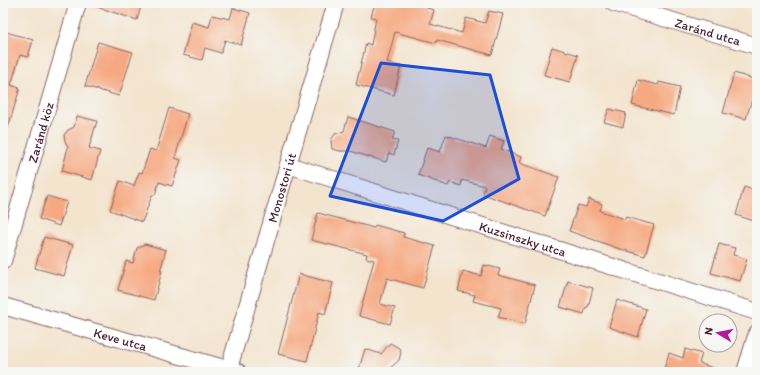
<svg xmlns="http://www.w3.org/2000/svg" width="760" height="375" font-family="Itim,sans-serif">
<rect width="100%" height="100%" fill="#f6f6f2"/>
<filter id="ink" filterUnits="userSpaceOnUse"><feTurbulence type="fractalNoise" baseFrequency=".025" numOctaves="2"/><feDisplacementMap in="SourceGraphic" scale="8" xChannelSelector="R" yChannelSelector="G"/><feConvolveMatrix kernelMatrix="1 2 1 2 8 2 1 2 1" color-interpolation-filters="sRGB"/></filter>
<filter id="wash" filterUnits="userSpaceOnUse"><feTurbulence type="fractalNoise" baseFrequency=".012" numOctaves="4" result="noise"/><feDisplacementMap in="SourceGraphic" scale="16" xChannelSelector="R" yChannelSelector="G"/><feGaussianBlur stdDeviation="0.9" result="paint"/><feColorMatrix in="noise" values="0 0 0 0 0 0 0 0 0 0 0 0 0 0 0 0 0 1.4 0 .05"/><feComposite in="paint" operator="in"/></filter>
<g filter="url(#wash)">
<rect width="100%" height="100%" fill="#f3e4ce"/>
<g id="blocks">
<g fill="#f6a880">
<polygon points="94,3 142,3 137,20 94,6"/>
<polygon points="375,3 418,3 427,5 427,8 434,10 430,24 462,33 466,18 485,23 489,11 503,14 492,55 437,40 436,43 395,32 387,63 401,66 394,95 356,85 366,43 371,45 376,18 371,17"/>
<polygon points="233,8 250,13 241,45 225,40 221,53 205,48 202,60 183,55 192,22 209,27 212,15 230,19"/>
<polygon points="3,31 33,40 28,57 20,55 11,85 20,88 7,131 3,130"/>
<polygon points="98,42 133,52 119,96 85,86"/>
<polygon points="552,47 578,55 570,82 544,75"/>
<polygon points="734,73 757,80 757,100 752,99 746,119 723,113"/>
<polygon points="638,80 658,85 659,82 680,87 674,115 632,105"/>
<polygon points="169,108 188,114 175,158 181,160 172,186 159,182 155,195 152,195 151,198 142,222 110,210 120,181 134,186 139,172 142,173 150,149 156,151"/>
<polygon points="609,109 626,113 623,127 604,122"/>
<polygon points="77,116 97,121 89,148 100,151 92,180 62,171 68,147 65,141 64,135 68,130 74,127"/>
<polygon points="348,117 395,132 392,140 398,141 394,155 389,153 386,162 350,151 340,151 332,149 331,140 335,134 344,131"/>
<polygon points="446,135 486,148 490,136 504,141 501,149 521,157 519,163 559,177 545,216 483,194 485,186 462,180 461,186 450,182 448,186 418,175 427,148 440,152"/>
<polygon points="744,187 757,191 757,222 736,215"/>
<polygon points="47,196 67,202 59,226 39,219"/>
<polygon points="589,199 602,204 600,211 625,219 626,217 654,225 645,256 617,248 569,231 578,205 586,207"/>
<polygon points="318,213 374,228 375,225 404,233 403,237 435,246 423,288 387,278 380,304 395,308 390,324 359,316 374,260 366,258 367,254 311,240"/>
<polygon points="44,237 73,245 64,276 35,268"/>
<polygon points="145,244 166,250 160,271 162,271 154,300 118,290 126,261 133,263 137,248"/>
<polygon points="719,244 735,248 733,255 747,259 740,281 711,273"/>
<polygon points="484,265 500,269 498,275 535,285 525,324 498,317 501,308 473,301 475,295 458,291 463,271 481,276"/>
<polygon points="299,274 333,283 325,314 319,312 307,361 278,354"/>
<polygon points="568,281 593,288 588,307 586,307 584,314 560,307"/>
<polygon points="617,300 646,309 638,337 609,327"/>
<polygon points="390,343 399,348 401,352 399,360 386,372 358,372 365,349 381,354"/>
<polygon points="685,349 702,354 699,363 718,370 717,372 663,372 669,353 683,358"/>
</g>
</g>
</g>
<g filter="url(#ink)">
<use href="#blocks" fill-opacity="0" stroke="#856464" stroke-width="1"/>
<g fill="none" stroke-linecap="round" stroke-linejoin="round">
<defs>
<g id="street">
<path id="s1" d="M 613,3 L 757,46"/>
<path id="s2" d="M 288,165 L 757,312"/>
<path id="s3" d="M 3,261 L 78,3"/>
<path id="s4" d="M 3,306 L 238,372"/>
<path id="s5" d="M 228,372 L 288,165 L 336,3"/>
<polyline points="745,372 757,333"/>
</g>
</defs>
<use href="#street" stroke="#856464" stroke-width="18"/>
<use href="#street" stroke="#fff" stroke-width="16"/>
</g>
</g>
<path fill="#1d4ed8" fill-opacity="0.2" stroke="#1d4ed8" stroke-width="3" stroke-linejoin="round" d="M 381,63 L 490,75 L 519,179 L 443,221 L 330,196 Z"/>
<g text-anchor="middle" stroke-width="3" stroke-linejoin="round" paint-order="stroke">
<g font-size="13" fill="#4a1f2b" stroke="#f6f6f2">
<text dy="5" stroke="none"><textPath href="#s1" startOffset="99">Zaránd utca</textPath></text>
<text dy="5" stroke="none"><textPath href="#s3" startOffset="134">Zaránd köz</textPath></text>
<text dy="5" stroke="none"><textPath href="#s5" startOffset="192">Monostori út</textPath></text>
<text dy="5" stroke="none"><textPath href="#s2" startOffset="246">Kuzsinszky utca</textPath></text>
<text dy="5" stroke="none"><textPath href="#s4" startOffset="122">Keve utca</textPath></text>
</g>
</g>
<rect width="760" height="375" fill="none" stroke="#f6f6f2" stroke-width="16"/>
<g transform="translate(718 333) rotate(280)"><circle r="19" fill="#f6f6f2" stroke="#b1a0a2"/>
<path d="M0-3L7 15L0 10L-7 15Z" fill="#b5179e"/>
<text y="-6" font-size="11" font-weight="bold" text-anchor="middle" fill="#4a1f2b">N</text>
</g>
</svg>
